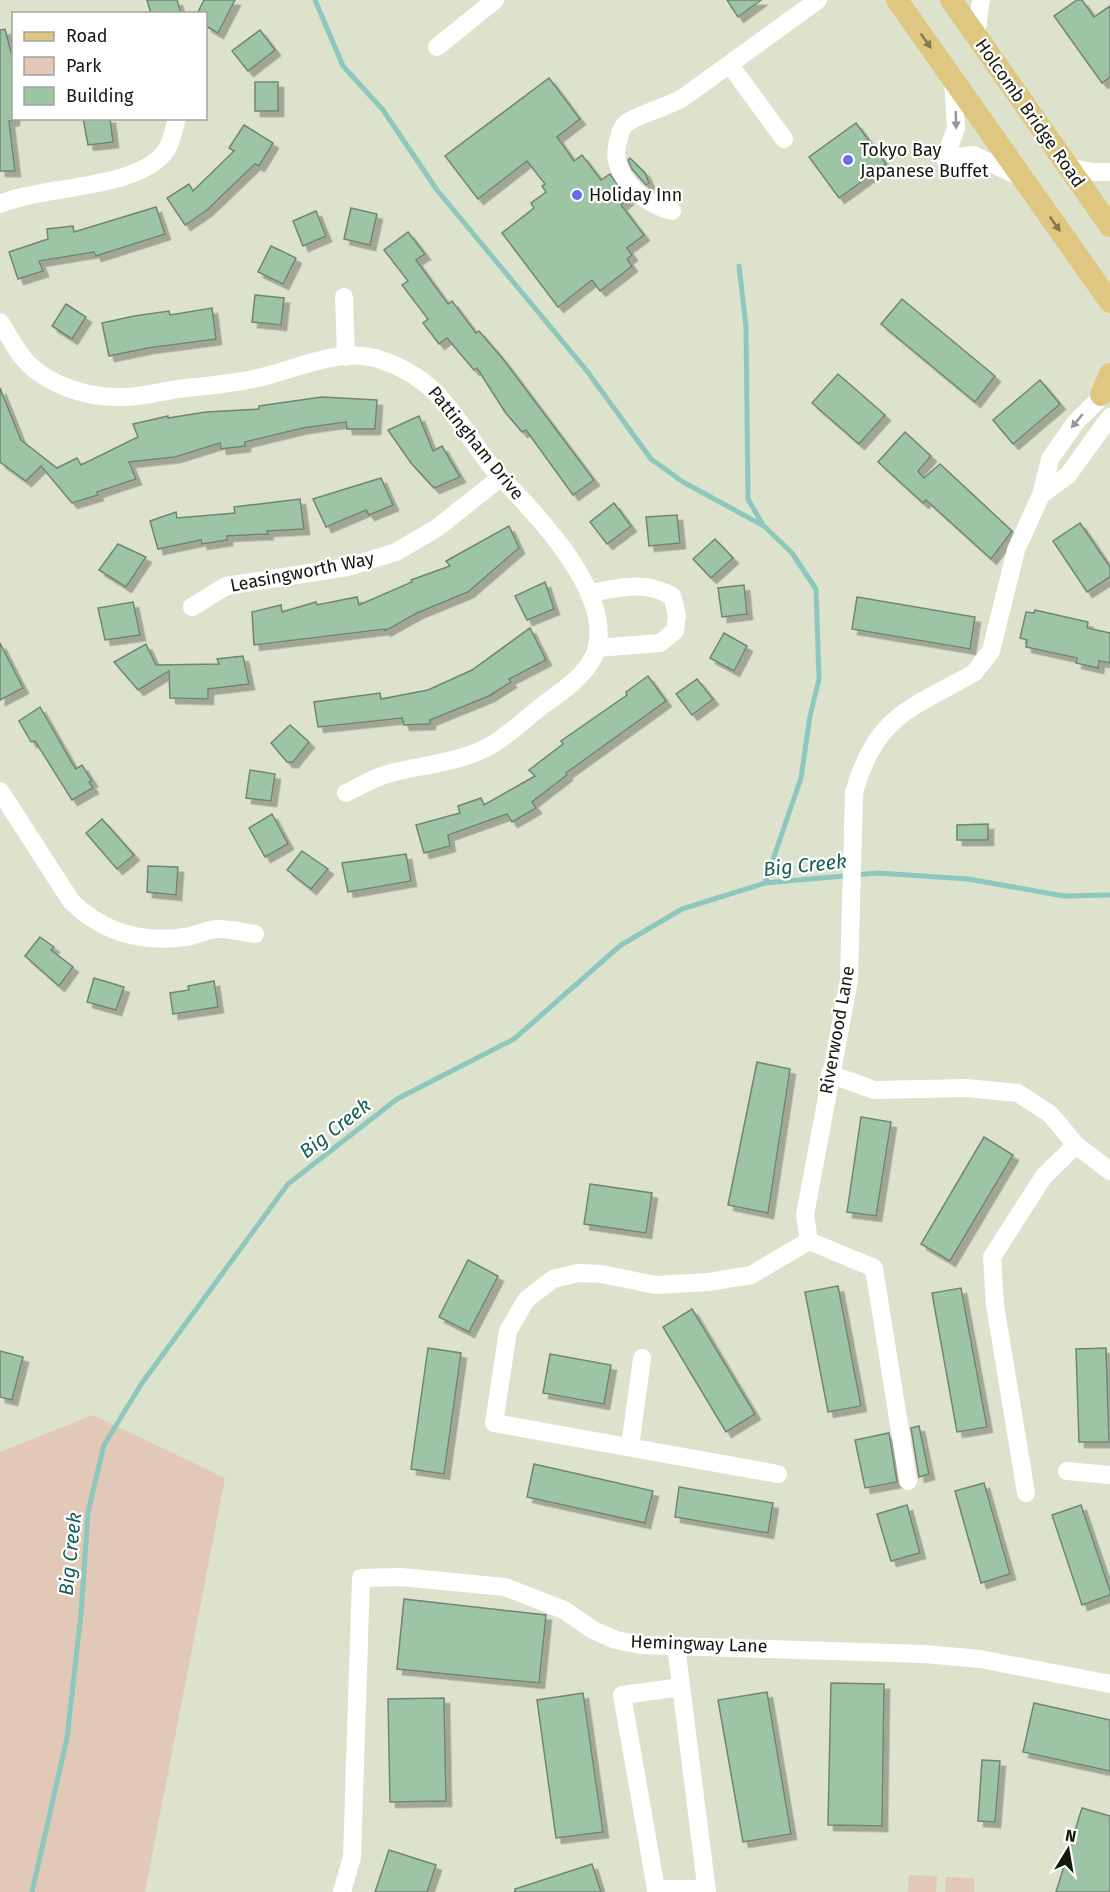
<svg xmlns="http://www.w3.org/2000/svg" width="1110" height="1892" font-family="'Fira Sans',sans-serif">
<defs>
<filter id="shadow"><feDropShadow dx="5.5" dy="5.5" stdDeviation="0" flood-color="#0004"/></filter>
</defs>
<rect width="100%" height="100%" fill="#dce2cb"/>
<g fill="#e2c9b7">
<polygon points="93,1415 225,1478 145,1892 0,1892 0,1452"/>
<polygon points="909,1875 937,1876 936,1892 908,1892"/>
<polygon points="946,1877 974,1878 974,1892 945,1892"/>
</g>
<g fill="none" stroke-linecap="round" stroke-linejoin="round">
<g stroke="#8dc7bd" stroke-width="5">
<polyline points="315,0 343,66 383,110 437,190 587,371 651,459 683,482 764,526 792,553 816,589 819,679 810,716 801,778 765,883"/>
<polyline points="739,266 746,327 748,499 763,525"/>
<polyline points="32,1892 67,1738 81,1614 88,1512 104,1445 142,1383 288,1184 397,1099 514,1039 621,945 682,909 765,883 878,873 968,879 1064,896 1110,895"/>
</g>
</g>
<g fill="#9dc4a5" stroke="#728575" stroke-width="1.5" filter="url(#shadow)">
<polygon points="147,0 177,0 181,14 151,14"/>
<polygon points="204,0 235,0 218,33 206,26 206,14 197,14"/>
<polygon points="727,0 761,0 738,17"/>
<polygon points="1077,0 1082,0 1094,17 1110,6 1110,77 1102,83 1054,16"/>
<polygon points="5,29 14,64 14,120 9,121 15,171 0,171 0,30"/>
<polygon points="260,30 275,50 248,71 232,51"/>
<polygon points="549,78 580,119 557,137 574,161 582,155 601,180 610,174 628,199 621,205 644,235 627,248 632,255 627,259 632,266 600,291 592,280 558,307 502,233 534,208 531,203 546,192 542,186 545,184 527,161 478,199 445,156"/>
<rect x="255" y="82" width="23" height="29"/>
<polygon points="83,118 110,118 113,142 88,145"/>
<polygon points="856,123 886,164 839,198 809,157"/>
<polygon points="244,125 273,143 259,166 255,164 206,211 185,225 167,198 189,184 193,191 234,151 229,148"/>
<polygon points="630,158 645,173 649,183 646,185 632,169 628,160"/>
<polygon points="156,207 165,234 96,256 94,252 39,261 43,271 18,279 9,252 48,239 47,229 73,226 74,232"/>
<polygon points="351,208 377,214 370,245 344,239"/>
<polygon points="316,211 326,236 303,246 293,221"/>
<polygon points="408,232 425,254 416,260 448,304 452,301 476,333 479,331 503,359 594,480 573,495 526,430 522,432 505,412 477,368 474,370 447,338 439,344 423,323 428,319 402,285 408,281 384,250"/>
<polygon points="271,246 296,258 283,284 258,272"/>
<polygon points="255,295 284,298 281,325 252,322"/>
<polygon points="902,299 995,376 975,402 881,324"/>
<polygon points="66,304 86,317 72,339 52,326"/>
<polygon points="212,308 216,339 148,348 109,356 102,323 134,316 169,311 170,315"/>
<polygon points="838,374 885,415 859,444 812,403"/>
<polygon points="1040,380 1060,404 1013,444 993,420"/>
<polygon points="0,388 21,440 57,468 77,458 81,465 138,437 133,424 168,416 168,418 206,412 259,409 259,406 322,397 377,400 375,429 347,429 346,422 303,428 245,442 245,446 221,449 220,443 175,457 129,462 136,479 97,492 98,495 72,503 41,466 26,481 0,462"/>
<polygon points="419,416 433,451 442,446 460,477 434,488 411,463 388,430"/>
<polygon points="905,432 931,456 918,471 924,478 940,464 1012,531 991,559 926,500 923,503 878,462"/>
<polygon points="381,478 393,505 369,515 366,510 326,527 313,499"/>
<polygon points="300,499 304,529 267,531 268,534 227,536 227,540 202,544 201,540 158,549 150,521 176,512 177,518 235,513 234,507"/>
<polygon points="614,503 631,526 607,544 590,522"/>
<polygon points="677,515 680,543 649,546 646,517"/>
<polygon points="1080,523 1110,567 1110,577 1087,592 1053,541"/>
<polygon points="509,526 519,548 468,592 417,613 385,631 385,629 254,645 252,612 281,605 282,612 316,602 317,605 357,597 359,605 412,582 411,580 450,566 446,561"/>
<polygon points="715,539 733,558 711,578 693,559"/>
<polygon points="118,544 146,557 126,587 99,570"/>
<polygon points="545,582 554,609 527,620 515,596"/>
<polygon points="744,585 747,614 722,617 718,588"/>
<polygon points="857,597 975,617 970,649 852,629"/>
<polygon points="133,602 140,635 105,640 98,608"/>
<polygon points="1035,610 1088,622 1087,628 1110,633 1110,663 1099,661 1098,668 1076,663 1077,658 1026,647 1027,640 1020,638 1026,612 1034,613"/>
<polygon points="530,628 546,660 509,679 511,682 489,696 430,720 430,724 404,725 402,718 318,727 314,702 380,693 381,699 428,690 472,670"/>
<polygon points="724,633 747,646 734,671 710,658"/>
<polygon points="0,643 23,688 0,700"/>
<polygon points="146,644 156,665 219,664 217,659 243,656 249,684 208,689 208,699 170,698 169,671 138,690 114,662"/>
<polygon points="648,676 666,701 566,773 567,775 532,802 536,808 512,822 507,814 448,835 450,846 424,853 416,825 460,813 458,806 481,798 484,805 535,776 529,770 563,744 561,741 627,695 626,692"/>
<polygon points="697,679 713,699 692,715 676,694"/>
<polygon points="40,707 72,763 76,769 82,765 92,781 89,782 93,788 72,800 35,741 31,742 19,721"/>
<polygon points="290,725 309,742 293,762 287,762 271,743"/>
<polygon points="250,770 275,774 271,801 246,798"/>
<polygon points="272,814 288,844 265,857 249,828"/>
<polygon points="102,819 134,855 117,869 86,833"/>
<polygon points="988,824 988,840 957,840 957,825"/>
<polygon points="302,851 328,869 311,889 287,870"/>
<polygon points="406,854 411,881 348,892 342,863"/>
<polygon points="148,866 178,867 176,895 147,892"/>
<polygon points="40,937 54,947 51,950 73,967 59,986 25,956"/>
<polygon points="94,978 124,987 116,1010 87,1002"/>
<polygon points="214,981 218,1007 173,1014 170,993 189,990 188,986"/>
<polygon points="757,1062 790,1069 768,1213 728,1205"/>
<polygon points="861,1117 891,1122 876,1216 847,1212"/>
<polygon points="984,1137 1013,1155 950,1261 921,1244"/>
<polygon points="590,1184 652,1193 646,1233 584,1224"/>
<polygon points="468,1260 498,1276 469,1332 439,1317"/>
<polygon points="838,1286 861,1406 828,1412 805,1292"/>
<polygon points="961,1288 987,1427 957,1432 932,1293"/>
<polygon points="692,1309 755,1414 726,1432 663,1327"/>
<polygon points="428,1348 461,1353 444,1474 411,1469"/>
<polygon points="1106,1348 1109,1442 1079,1442 1076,1349"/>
<polygon points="0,1351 23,1357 12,1400 0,1397"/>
<polygon points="550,1354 611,1365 604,1404 543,1393"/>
<polygon points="919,1426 929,1474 919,1477 911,1428"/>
<polygon points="889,1433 897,1482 865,1488 855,1440"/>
<polygon points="534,1464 653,1491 645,1523 527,1497"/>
<polygon points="984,1483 1010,1574 981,1583 955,1491"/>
<polygon points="679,1487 773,1503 768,1533 675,1517"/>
<polygon points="907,1505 920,1553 891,1561 877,1514"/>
<polygon points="1081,1505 1110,1591 1110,1595 1082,1605 1052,1515"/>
<polygon points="404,1599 546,1615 539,1683 397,1669"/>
<polygon points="831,1683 884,1684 882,1826 828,1825"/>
<polygon points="767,1692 791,1834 743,1842 718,1700"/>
<polygon points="583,1693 603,1832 556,1838 537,1700"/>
<polygon points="444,1698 446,1801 390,1802 388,1699"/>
<polygon points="1034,1703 1110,1720 1110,1771 1023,1752"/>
<polygon points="982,1760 1000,1761 995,1822 978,1821"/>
<polygon points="1082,1808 1110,1816 1110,1892 1056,1892"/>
<polygon points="389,1850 436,1865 427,1892 375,1892"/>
<polygon points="592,1864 601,1892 515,1892 515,1889"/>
</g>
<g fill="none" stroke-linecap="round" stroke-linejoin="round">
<g stroke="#fff" stroke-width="18">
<polyline points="976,35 981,0"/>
<polyline points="437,47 495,0"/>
<polyline points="730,65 784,139"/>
<polyline points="945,159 956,128 953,79"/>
<polyline points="945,159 973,155 1021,177"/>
<polyline points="1068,167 1091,172 1110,172"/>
<path d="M 0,204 C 44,185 141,190 167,149 C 172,141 174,128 177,118"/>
<path d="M 672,211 C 641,203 606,172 619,138 C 620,132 623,125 628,122 C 644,112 666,108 684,97 L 818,0"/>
<polyline points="344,297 346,357"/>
<path d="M 0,322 C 7,333 13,344 20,354 C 43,385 87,398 123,397 C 141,397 159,392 177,389 C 204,386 232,384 258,378 C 298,369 340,346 381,360 C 452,383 460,437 507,484 C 542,520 618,601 594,656 C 584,677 561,692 543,705 C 525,719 506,738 486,748 C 456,763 422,765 391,773 C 375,777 360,786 346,793"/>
<polyline points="1041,495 1068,475 1110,417"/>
<path d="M 590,593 C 620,588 644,580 672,596 L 677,615 L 675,631 L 660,643 L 597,648"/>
<polyline points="192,607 226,586 348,567 396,552 437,528 500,478"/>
<path d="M 0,791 L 71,901 C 103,933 143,943 186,937 C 197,935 208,929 218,929 C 230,929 243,932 255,934"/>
<polyline points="830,1074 874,1090 966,1088 1018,1093 1050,1114 1076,1145 1110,1171"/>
<path d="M 809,1241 L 805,1215 L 849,980 L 854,793 C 875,716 910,709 974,673 L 991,651 L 1016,550 L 1041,495 L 1050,459 L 1076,422 L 1110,388"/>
<polyline points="809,1241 874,1268 908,1481"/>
<polyline points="630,1447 642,1358"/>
<polyline points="1067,1471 1110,1475"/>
<polyline points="778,1474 494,1423 508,1331 526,1300 553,1279 578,1273 602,1274 655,1285 708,1282 751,1275 809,1241"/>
<polyline points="1026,1493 995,1305 992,1257 1044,1176 1076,1145"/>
<polyline points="676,1646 707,1892"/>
<polyline points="681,1687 622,1695 656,1889 706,1889"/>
<polyline points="342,1892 352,1857 361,1578 401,1577 505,1587 564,1610 593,1630 616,1640 641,1645 924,1654 980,1659 1110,1684"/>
</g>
<g stroke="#dfc681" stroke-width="22">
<polyline points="897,0 1110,302"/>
<polyline points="951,0 1110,226"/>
<polyline points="1101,395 1110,374"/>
</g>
</g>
<defs><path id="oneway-solid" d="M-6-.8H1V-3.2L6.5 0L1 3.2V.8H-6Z" transform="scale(1.5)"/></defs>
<g fill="#85784e">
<use href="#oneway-solid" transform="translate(926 41) rotate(55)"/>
<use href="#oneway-solid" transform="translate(1055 224) rotate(55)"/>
</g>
<g fill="#969793">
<use href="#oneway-solid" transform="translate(956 120) rotate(88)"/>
<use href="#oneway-solid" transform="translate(1077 421) rotate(129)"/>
</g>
<g fill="#686ce5" stroke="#fff" stroke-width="2">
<circle cx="848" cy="160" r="6"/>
<circle cx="577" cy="195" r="6"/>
</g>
<g text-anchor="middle" stroke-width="4.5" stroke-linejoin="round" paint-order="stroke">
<g font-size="18" fill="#161810" stroke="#fff">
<text transform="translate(1030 113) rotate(55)" y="6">Holcomb Bridge Road</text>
<text transform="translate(476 443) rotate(51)" y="6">Pattingham Drive</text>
<text transform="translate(302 572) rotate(-11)" y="6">Leasingworth Way</text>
<text transform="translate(837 1030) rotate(-80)" y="6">Riverwood Lane</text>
<text transform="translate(699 1644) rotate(2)" y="6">Hemingway Lane</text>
</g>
<g font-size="18" fill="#161810" stroke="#fff" text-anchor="start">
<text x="860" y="156">Tokyo Bay<tspan x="860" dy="21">Japanese Buffet</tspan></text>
<text x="589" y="201">Holiday Inn</text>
</g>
<g font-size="20" font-style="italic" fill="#136057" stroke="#fff">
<text transform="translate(805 865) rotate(-6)" y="7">Big Creek</text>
<text transform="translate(335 1128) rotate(-38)" y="7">Big Creek</text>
<text transform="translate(70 1554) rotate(-84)" y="7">Big Creek</text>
</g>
</g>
<rect x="12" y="12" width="195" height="108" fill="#ffffff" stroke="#a2a39f" stroke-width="1.5"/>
<rect x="24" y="32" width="30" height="9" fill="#dfc681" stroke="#a2a39f" stroke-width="1.5"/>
<text x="66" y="42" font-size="18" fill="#161810">Road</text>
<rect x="24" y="57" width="30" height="18" fill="#e2c9b7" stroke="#a2a39f" stroke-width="1.5"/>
<text x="66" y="72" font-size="18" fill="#161810">Park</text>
<rect x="24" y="87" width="30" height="18" fill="#9dc4a5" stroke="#a2a39f" stroke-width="1.5"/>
<text x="66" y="102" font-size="18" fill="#161810">Building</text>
<g transform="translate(1068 1850) rotate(11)" stroke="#ffffff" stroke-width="4.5" paint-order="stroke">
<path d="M0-4.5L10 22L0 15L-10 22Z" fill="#161810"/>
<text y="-9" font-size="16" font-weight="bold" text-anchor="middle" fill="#161810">N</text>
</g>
</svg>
